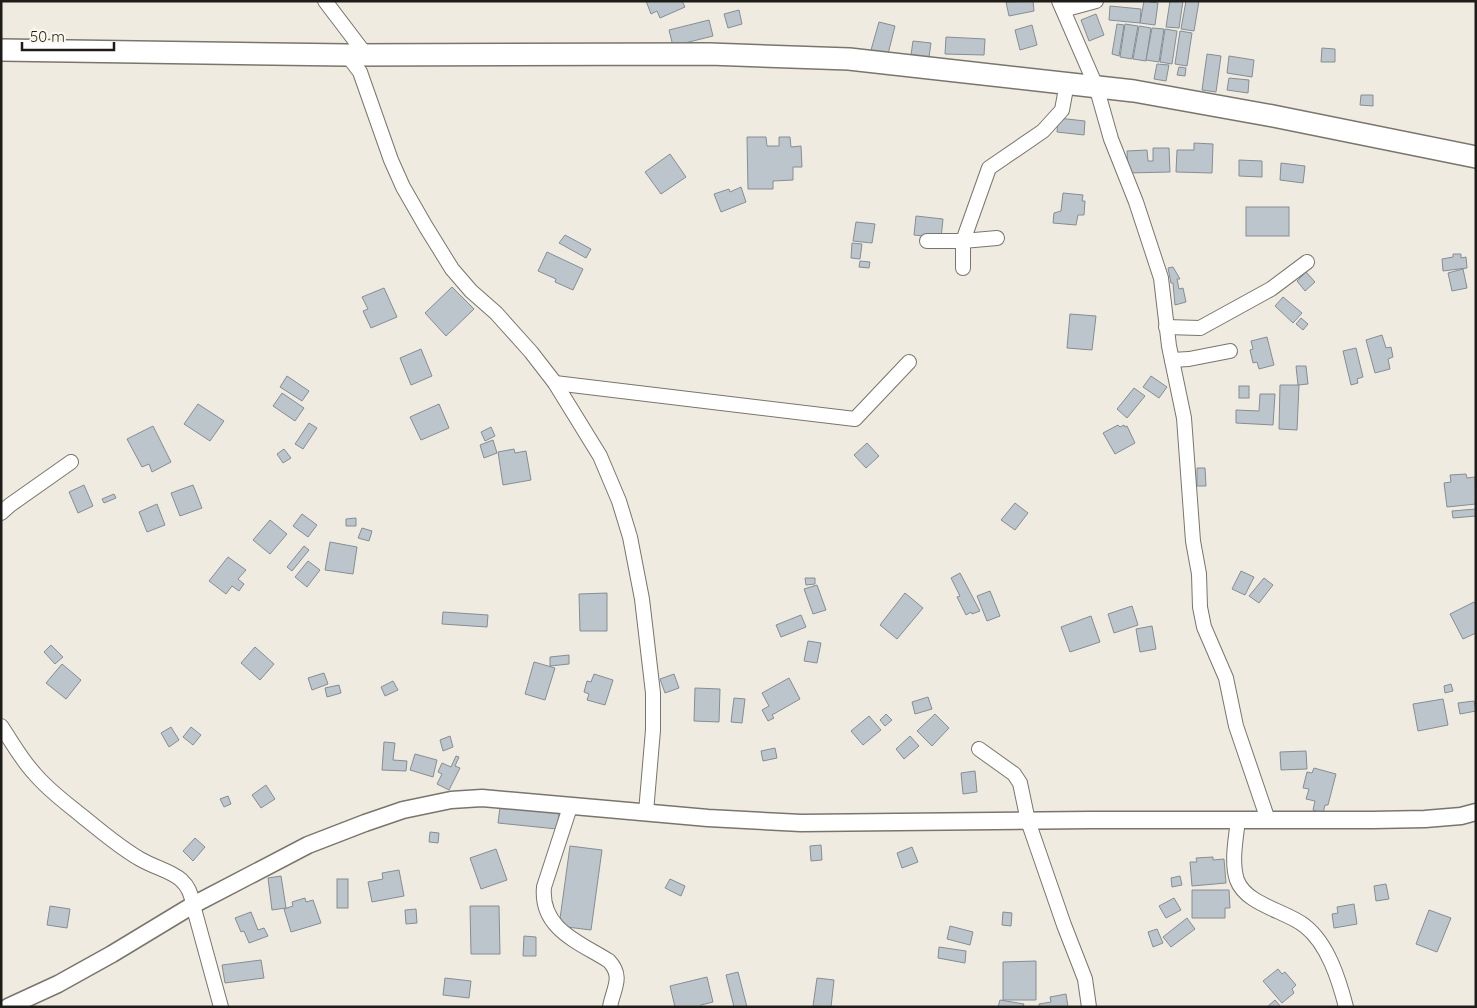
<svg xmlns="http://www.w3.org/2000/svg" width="1477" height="1008" font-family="Quicksand,sans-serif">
<rect width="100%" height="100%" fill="#f0ebe1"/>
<g fill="#bbc5cb" stroke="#848e94">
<polygon points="646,1 682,1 685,7 660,18 657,11 651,14"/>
<polygon points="1033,1 1034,11 1009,16 1006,2"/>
<polygon points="1144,1 1158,3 1155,25 1140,23"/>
<polygon points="1170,1 1183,1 1179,28 1166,27"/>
<polygon points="1186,1 1199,1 1194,31 1181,29"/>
<polygon points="1110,6 1141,9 1140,23 1109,20"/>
<polygon points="739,10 742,24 728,28 724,14"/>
<polygon points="1096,14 1104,35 1089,41 1081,20"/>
<polygon points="709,20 713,36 673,46 669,30"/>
<polygon points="879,22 895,26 888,54 871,50"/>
<polygon points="1117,24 1124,25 1119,56 1112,54"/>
<polygon points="1125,24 1138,26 1132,59 1120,57"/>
<polygon points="1032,25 1037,45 1020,50 1015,30"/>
<polygon points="1139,26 1151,28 1146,61 1133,59"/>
<polygon points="1152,28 1164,29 1159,62 1146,60"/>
<polygon points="1165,29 1177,31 1172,64 1160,62"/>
<polygon points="1180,31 1192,33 1187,66 1175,64"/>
<polygon points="946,37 985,39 984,55 945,54"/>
<polygon points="913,41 931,43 929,57 911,55"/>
<polygon points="1322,48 1335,49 1335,62 1321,62"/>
<polygon points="1207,54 1221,56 1216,92 1202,90"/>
<polygon points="1229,56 1254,60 1252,77 1227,73"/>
<polygon points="1157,64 1169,65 1166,81 1154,79"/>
<polygon points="1179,67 1186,68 1185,76 1177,75"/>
<polygon points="1229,78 1249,80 1248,93 1227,90"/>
<polygon points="1361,95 1373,95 1373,106 1360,105"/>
<polygon points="1058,118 1085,121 1084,135 1057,132"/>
<polygon points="747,137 766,137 767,146 779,146 779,137 790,137 791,147 801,146 802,167 793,167 793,180 773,181 773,189 748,189"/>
<polygon points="1194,143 1213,144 1212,173 1176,172 1177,150 1194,150"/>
<polygon points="1153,148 1169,148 1170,172 1128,173 1127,151 1147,150 1148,161 1153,161"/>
<polygon points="670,154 686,177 661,194 645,172"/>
<polygon points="1239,160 1262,161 1262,177 1239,176"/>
<polygon points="1281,163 1305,166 1303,183 1280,180"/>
<polygon points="741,187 746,202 721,212 714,194 729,189 730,192"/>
<polygon points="1063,193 1083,195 1082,201 1085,201 1084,215 1078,215 1076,225 1053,223 1054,213 1061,211"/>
<rect x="1246" y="207" width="43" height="29"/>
<polygon points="916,216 943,219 941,238 914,235"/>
<polygon points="856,222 875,224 872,243 853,241"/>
<polygon points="565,235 591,249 586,258 559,243"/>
<polygon points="852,243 862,244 860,259 851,258"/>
<polygon points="547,252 583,269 573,290 555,282 556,279 538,271"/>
<polygon points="1453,254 1461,254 1461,258 1466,257 1467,268 1443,271 1442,259 1453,257"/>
<polygon points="860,261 870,262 869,268 859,267"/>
<polygon points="1173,267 1180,279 1177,279 1179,289 1183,288 1186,302 1175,305 1173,283 1171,283 1168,268"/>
<polygon points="1463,269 1467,288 1452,291 1448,273"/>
<polygon points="1306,272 1315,282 1305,291 1297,281"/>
<polygon points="452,287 474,309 446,336 425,313"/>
<polygon points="384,288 397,317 371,328 363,311 368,309 362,297"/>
<polygon points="1283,297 1302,313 1293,323 1275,306"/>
<polygon points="1070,314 1096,316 1092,350 1067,348"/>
<polygon points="1301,318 1308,324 1303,330 1296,324"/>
<polygon points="1382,335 1386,348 1391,347 1393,357 1388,359 1390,369 1375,373 1366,340"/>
<polygon points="1267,337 1274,365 1259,369 1257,362 1253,363 1250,350 1253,349 1251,341"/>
<polygon points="1356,348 1363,377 1357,379 1358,383 1351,385 1343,351"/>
<polygon points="421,349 432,376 411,385 400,358"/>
<polygon points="1296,366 1306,366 1308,384 1298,385"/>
<polygon points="287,376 309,391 302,401 280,387"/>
<polygon points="1151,376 1167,387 1159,398 1143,387"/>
<polygon points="1280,385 1299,385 1297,430 1279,429"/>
<rect x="1239" y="386" width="10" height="12"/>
<polygon points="1134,388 1145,396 1127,418 1117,409"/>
<polygon points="282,393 304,408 295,421 273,406"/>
<polygon points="1260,394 1275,394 1273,425 1236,423 1236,410 1259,411"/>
<polygon points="198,404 224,421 210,441 184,424"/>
<polygon points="439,404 449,428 421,440 410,417"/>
<polygon points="309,423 317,428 303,449 295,444"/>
<polygon points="1118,425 1120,427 1124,425 1125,427 1127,426 1135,443 1115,454 1103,433"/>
<polygon points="153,426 171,462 152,472 149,464 142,467 127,439"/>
<polygon points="491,427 495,436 485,441 481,432"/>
<polygon points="493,440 497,453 484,458 480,445"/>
<polygon points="867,443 879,456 866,468 854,455"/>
<polygon points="284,449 291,458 283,463 277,454"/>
<polygon points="514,449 515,453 526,451 531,480 503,485 498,452"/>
<polygon points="1197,468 1205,468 1206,486 1197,486"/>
<polygon points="1466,474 1467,478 1475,477 1476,504 1447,507 1444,483 1451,482 1450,475"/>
<polygon points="84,485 93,506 78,513 69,492"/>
<polygon points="193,485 202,508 180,516 171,493"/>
<polygon points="114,494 116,498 104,503 102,499"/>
<polygon points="1015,503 1028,513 1015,530 1001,520"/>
<polygon points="157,504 165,525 147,532 139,512"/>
<polygon points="1476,509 1476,516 1453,518 1452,511"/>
<polygon points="302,514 317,525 308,537 293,526"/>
<polygon points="356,518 356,526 346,526 346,519"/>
<polygon points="270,520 287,534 270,554 253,540"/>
<polygon points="362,528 372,531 369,541 358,538"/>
<polygon points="330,542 357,547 353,574 325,570"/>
<polygon points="304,546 309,550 292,571 287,567"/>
<polygon points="228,557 246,570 238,579 244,584 239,591 232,586 226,594 209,581"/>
<polygon points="308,561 320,570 307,587 295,577"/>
<polygon points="1241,571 1254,577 1245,595 1232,589"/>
<polygon points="960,573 980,611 972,614 971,612 966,615 957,597 960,596 951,578"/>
<polygon points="805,578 815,578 815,584 806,585"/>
<polygon points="1264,578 1273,585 1259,603 1249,596"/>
<polygon points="817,585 826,610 813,614 804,589"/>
<polygon points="990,591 1000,616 987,621 977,596"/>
<polygon points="607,593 607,631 580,631 579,594"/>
<polygon points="905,593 923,608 897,639 880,625"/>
<polygon points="1474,602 1476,605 1476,633 1463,639 1450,614"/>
<polygon points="1132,606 1138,625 1114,633 1108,614"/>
<polygon points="443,612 488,615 487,627 442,624"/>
<polygon points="801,615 806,627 781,637 776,625"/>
<polygon points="1091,616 1100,642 1070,652 1061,627"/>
<polygon points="1152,626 1156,649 1140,652 1136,629"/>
<polygon points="808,641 821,643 817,663 804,661"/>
<polygon points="51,645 63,657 55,664 44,652"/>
<polygon points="255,647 274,664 260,680 241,663"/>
<polygon points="569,655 569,664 550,666 550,657"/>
<polygon points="534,662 555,668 545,700 525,694"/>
<polygon points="62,664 81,680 66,699 46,683"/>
<polygon points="324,673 328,684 312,690 308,678"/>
<polygon points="594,674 613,680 605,705 587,700 589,694 584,692 587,681 591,682"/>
<polygon points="674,674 679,688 665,693 660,679"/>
<polygon points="789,678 800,699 772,715 774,718 768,721 762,710 769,706 762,693"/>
<polygon points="393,681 398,690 385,696 381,687"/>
<polygon points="1451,684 1453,691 1445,693 1444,686"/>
<polygon points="339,685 341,693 327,697 325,688"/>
<polygon points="695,688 720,689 719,722 694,721"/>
<polygon points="928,697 932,709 915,714 912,702"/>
<polygon points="734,698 745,699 742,723 731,722"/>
<polygon points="1443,699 1448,725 1418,731 1413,704"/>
<polygon points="1474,701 1476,711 1460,714 1458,703"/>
<polygon points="886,714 892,720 885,726 880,720"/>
<polygon points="935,714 949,728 932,746 917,731"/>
<polygon points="869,716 881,730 863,745 851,731"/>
<polygon points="171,727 179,740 169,747 161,733"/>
<polygon points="191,727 201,735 193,745 183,737"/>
<polygon points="450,736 453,747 443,751 440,740"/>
<polygon points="910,736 919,746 904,759 896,749"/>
<polygon points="384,742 395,743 393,760 407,761 406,771 382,770"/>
<polygon points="775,748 777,758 763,761 761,751"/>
<polygon points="1306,751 1307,769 1281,770 1280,752"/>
<polygon points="415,754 437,760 433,777 410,770"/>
<polygon points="456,756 459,757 455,766 460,768 449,790 437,784 442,774 438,772 442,763 451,767"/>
<polygon points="1314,768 1336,774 1328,805 1325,805 1323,813 1313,810 1315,801 1306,799 1309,789 1303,788 1307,772 1312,773"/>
<polygon points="975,771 977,792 963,794 961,773"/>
<polygon points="266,785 275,799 261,808 252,795"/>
<polygon points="228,796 231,804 224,807 220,799"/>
<polygon points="500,807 559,813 557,829 498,823"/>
<polygon points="430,832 439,833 438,843 429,842"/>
<polygon points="195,838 205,847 193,861 183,851"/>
<polygon points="821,845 822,860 811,861 810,846"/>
<polygon points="570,846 602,850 591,930 559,926"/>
<polygon points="912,847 918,862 902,868 897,853"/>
<polygon points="496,849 507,880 481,889 470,858"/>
<polygon points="1213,857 1213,860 1224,859 1226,883 1192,886 1190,862 1197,862 1196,858"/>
<polygon points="399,870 404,896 372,902 368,882 383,879 382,873"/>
<polygon points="281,876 286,908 272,910 268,878"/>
<polygon points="1180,876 1182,885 1172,887 1171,878"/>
<rect x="337" y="879" width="11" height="29"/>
<polygon points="670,879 685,886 681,896 665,888"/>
<polygon points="1386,884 1389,899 1376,901 1374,886"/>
<polygon points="1192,890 1229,890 1230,908 1225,908 1225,918 1192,918"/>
<polygon points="305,898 306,902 313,900 321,923 291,932 284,909 293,906 292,902"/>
<polygon points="1174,898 1181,910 1166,918 1159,906"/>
<polygon points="1354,904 1357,924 1334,928 1332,914 1338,913 1337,907"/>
<polygon points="50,906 70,909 67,928 47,925"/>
<polygon points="470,906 499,906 500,954 471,954"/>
<polygon points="416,909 417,923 406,924 405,910"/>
<polygon points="1429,910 1451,918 1437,952 1416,944"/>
<polygon points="251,912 258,930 264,928 268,936 249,943 244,931 241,932 235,918"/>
<polygon points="1003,912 1012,913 1011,926 1002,925"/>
<polygon points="1187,918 1195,929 1171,947 1163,937"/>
<polygon points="950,926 973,932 970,945 947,939"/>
<polygon points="1157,929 1163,943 1153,947 1148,932"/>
<polygon points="524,936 536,937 536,956 523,956"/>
<polygon points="939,947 966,951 965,963 938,958"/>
<polygon points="261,960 264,978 225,983 222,965"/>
<polygon points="1036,961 1036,1000 1003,1000 1003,962"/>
<polygon points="1278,969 1282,974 1285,972 1296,985 1292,989 1294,993 1282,1003 1263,981"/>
<polygon points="738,972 747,1007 734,1007 726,975"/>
<polygon points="707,977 713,1002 701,1005 701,1007 675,1007 670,986"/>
<polygon points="445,978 471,981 469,998 443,995"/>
<polygon points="817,978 834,980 831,1007 813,1006"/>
<polygon points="1066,994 1068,1007 1039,1007 1039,1004 1051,1002 1050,997"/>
<polygon points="1000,1000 1024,1004 1023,1007 998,1007"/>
<polygon points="1275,1000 1281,1007 1267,1007"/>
</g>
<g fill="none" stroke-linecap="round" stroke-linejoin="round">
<defs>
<g id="minor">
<polyline points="325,1 366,55"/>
<polyline points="1059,1 1096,86 1111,139 1136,202 1161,278 1169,346 1184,418 1193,541 1199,574 1200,607 1204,627 1226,678 1236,726 1268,820"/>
<polyline points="1063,10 1096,1"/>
<polyline points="347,55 360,72 391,160 403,187 426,227 452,269 471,291 496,313 531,352 555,383 600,456 619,501 630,537 642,599 653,693 653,730 646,812"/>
<polyline points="927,241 963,241 997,238"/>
<polyline points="963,268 963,241 989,168 1043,131 1062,110 1067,83"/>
<polyline points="1166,327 1200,328 1271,289 1307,262"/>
<polyline points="1172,360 1189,359 1230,351"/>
<polyline points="555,383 855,419 909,362"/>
<polyline points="1,513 10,505 71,462"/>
<path d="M 1,726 C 12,742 21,759 34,773 C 48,790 65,802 82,816 C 101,831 119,847 140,859 C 164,873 189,872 193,905 L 221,1007"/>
<polyline points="979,749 1014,774 1020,783 1028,821 1064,925 1085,979 1089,1007"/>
<path d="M 570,807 L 544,887 C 540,929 579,942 609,961 C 624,977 613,989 610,1007"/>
<path d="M 1238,820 C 1236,838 1231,862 1237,880 C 1246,905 1287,911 1305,926 C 1328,944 1339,980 1346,1007"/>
</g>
<polyline id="tertiary" points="8,1007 58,984 112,954 193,905 308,845 365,823 403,810 451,800 482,798 708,818 801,823 1091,820 1373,820 1425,819 1461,816 1476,812"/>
<polyline id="primary" points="1,50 347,55 709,54 849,59 1134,91 1273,116 1476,157"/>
</defs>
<use href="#minor" stroke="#7a756c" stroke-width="16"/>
<use href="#tertiary" stroke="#7a756c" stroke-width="19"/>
<use href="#primary" stroke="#7a756c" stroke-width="24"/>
<use href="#minor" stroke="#fff" stroke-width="14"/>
<use href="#tertiary" stroke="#fff" stroke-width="16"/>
<use href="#primary" stroke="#fff" stroke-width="21"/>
</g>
<rect width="1477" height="1008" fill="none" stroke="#1e1c19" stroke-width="5"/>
<path d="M22 42v8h92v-8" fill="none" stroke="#1e1c19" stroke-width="2.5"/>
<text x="30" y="42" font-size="15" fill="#1e1c19" stroke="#fdf8ee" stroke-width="4" paint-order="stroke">50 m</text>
</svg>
